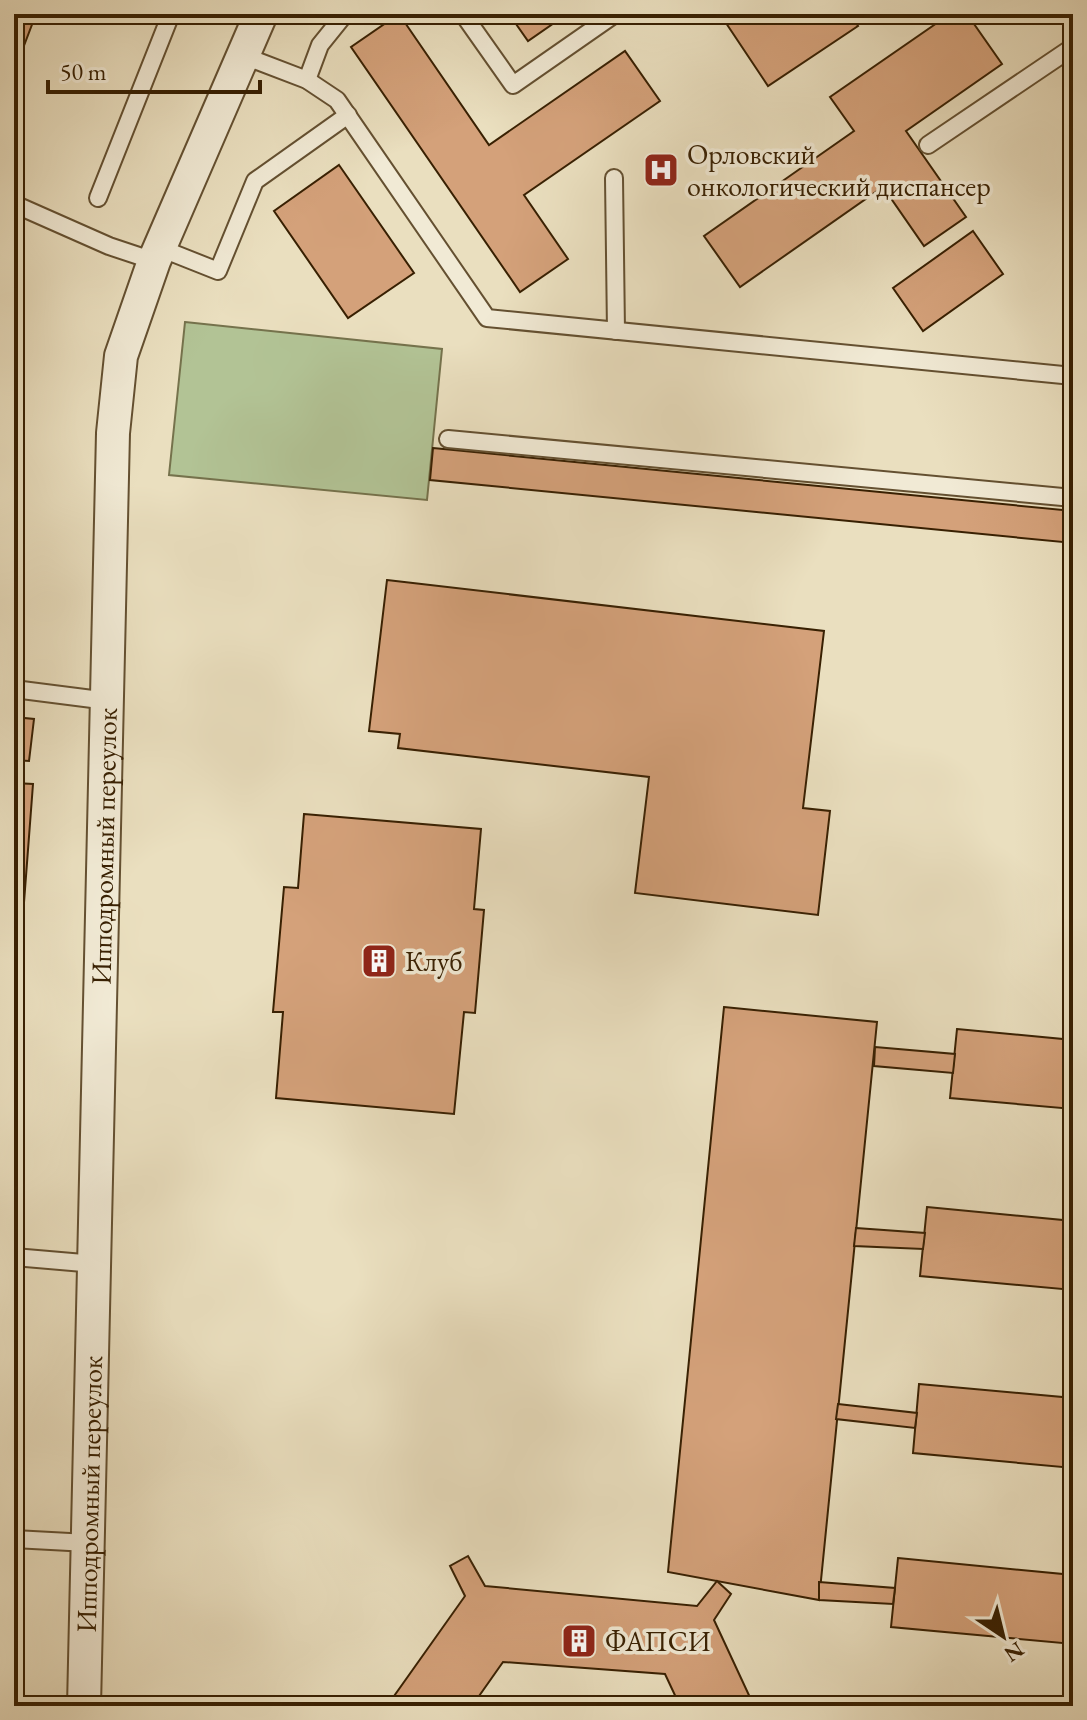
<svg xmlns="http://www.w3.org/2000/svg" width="1087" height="1720" font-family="'EB Garamond',serif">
<rect width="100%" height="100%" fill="#eadfbf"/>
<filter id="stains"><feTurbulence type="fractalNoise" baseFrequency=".0025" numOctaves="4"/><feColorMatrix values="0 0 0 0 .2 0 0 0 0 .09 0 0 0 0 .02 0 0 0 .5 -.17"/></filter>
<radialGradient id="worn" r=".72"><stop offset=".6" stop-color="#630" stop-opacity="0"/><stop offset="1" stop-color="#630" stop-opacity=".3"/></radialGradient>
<polygon fill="#b2c395" stroke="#75724c" stroke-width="2" points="185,322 442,349 427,500 169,475"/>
<g fill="#d4a17a" stroke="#382002" stroke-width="2">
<polygon points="14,14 36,14 14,72"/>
<polygon points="399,14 489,145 625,51 660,101 524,195 568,259 520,292 351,47"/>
<polygon points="509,14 567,14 528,41"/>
<polygon points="720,14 850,14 858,26 768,86"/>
<polygon points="950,14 967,14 1002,64 906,131 966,217 924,246 883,187 740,287 704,236 854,131 830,97"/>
<polygon points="339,165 414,273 348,318 274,211"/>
<polygon points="973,231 1003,274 923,331 893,288"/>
<polygon points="433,448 1073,511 1073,543 430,480"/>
<polygon points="387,580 824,631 803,808 830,811 818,915 635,893 649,777 398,748 400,734 369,731"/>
<polygon points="14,717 34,719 29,761 14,760"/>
<polygon points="14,783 33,784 20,955 14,954"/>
<polygon points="304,814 481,829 474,909 484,910 475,1013 464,1012 454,1114 276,1098 283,1012 273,1012 284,887 298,888"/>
<polygon points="724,1007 877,1022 819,1600 668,1572"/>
<polygon points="957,1029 1073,1040 1073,1109 950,1098"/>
<polygon points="875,1047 955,1054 953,1073 874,1066"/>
<polygon points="927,1207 1073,1221 1073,1290 920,1276"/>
<polygon points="856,1228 925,1233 923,1249 854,1246"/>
<polygon points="919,1384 1073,1398 1073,1468 913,1453"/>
<polygon points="838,1404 917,1413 915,1428 836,1419"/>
<polygon points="468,1556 485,1586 697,1606 717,1581 731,1594 714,1620 754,1706 680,1706 665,1674 503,1662 472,1706 387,1706 465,1596 450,1566"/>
<polygon points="898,1558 1073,1575 1073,1644 891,1627"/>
<polygon points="819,1582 895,1588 893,1604 819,1600"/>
</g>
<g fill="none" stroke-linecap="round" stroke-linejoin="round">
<defs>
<g id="lane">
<polyline points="463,14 513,85 615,14"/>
<polyline points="1070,14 1073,15"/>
<polyline points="244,56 307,80 337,100 487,318 1073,376"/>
<polyline points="307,80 320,45 345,14"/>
<polyline points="928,145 1073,47"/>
<polyline points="614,178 616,331"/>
<polyline points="98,198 171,14"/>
<polyline points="14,204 109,246 154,261"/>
<polyline points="160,248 218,271 255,181 348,115"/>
<polyline points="448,439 1073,498"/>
<polyline points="14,689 108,701"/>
<polyline points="14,1257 95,1264"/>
<polyline points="14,1539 88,1543"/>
</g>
<g id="street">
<path id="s1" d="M 84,1706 L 113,433 L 121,356 L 154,261 L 261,14"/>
</g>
</defs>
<use href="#lane" stroke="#645031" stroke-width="20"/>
<use href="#street" stroke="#645031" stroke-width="36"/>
<use href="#lane" stroke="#f1ead5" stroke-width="16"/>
<use href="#street" stroke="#f1ead5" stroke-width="32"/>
</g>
<defs>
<symbol id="hospital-square" viewBox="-11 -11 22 22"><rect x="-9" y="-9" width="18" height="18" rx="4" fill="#8f2418" stroke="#f1ead5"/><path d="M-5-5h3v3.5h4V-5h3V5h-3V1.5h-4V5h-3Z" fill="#fff"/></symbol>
<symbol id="building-square" viewBox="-11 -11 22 22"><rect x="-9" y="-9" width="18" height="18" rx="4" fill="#8f2418" stroke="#f1ead5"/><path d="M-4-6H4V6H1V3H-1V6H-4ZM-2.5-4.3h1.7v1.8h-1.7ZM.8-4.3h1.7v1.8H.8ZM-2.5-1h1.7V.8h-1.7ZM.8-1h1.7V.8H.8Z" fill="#fff"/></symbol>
</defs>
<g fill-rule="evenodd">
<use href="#hospital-square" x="641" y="150" width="40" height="40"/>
<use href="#building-square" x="359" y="941" width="40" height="40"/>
<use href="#building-square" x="559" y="1621" width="40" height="40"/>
</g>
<g text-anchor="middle" stroke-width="7" stroke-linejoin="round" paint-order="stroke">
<g font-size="28" fill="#382002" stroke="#f1ead5" text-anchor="start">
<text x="687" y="164">Орловский<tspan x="687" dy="32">онкологический диспансер</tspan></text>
<text x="405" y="971">Клуб</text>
<text x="605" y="1651">ФАПСИ</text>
</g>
<g font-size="28" fill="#382002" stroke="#f1ead5">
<text dy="10" stroke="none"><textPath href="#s1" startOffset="860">Ипподромный переулок</textPath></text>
<text dy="10" stroke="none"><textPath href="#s1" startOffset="212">Ипподромный переулок</textPath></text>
</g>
</g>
<rect width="1087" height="1720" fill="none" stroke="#eadfbf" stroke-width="48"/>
<rect x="16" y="16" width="1055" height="1688" fill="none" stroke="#382002" stroke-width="4"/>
<rect x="24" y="24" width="1039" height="1672" fill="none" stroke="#382002" stroke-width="2"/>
<g transform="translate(1003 1636) rotate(145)" stroke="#f1ead5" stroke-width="6" paint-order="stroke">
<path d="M0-6L14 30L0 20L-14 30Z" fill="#382002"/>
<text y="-12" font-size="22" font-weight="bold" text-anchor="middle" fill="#382002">N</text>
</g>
<path d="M48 80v12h212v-12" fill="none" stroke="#382002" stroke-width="4"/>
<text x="60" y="80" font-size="24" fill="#382002" stroke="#f1ead5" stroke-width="6" paint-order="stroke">50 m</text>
<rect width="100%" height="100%" filter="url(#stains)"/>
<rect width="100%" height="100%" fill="url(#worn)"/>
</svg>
